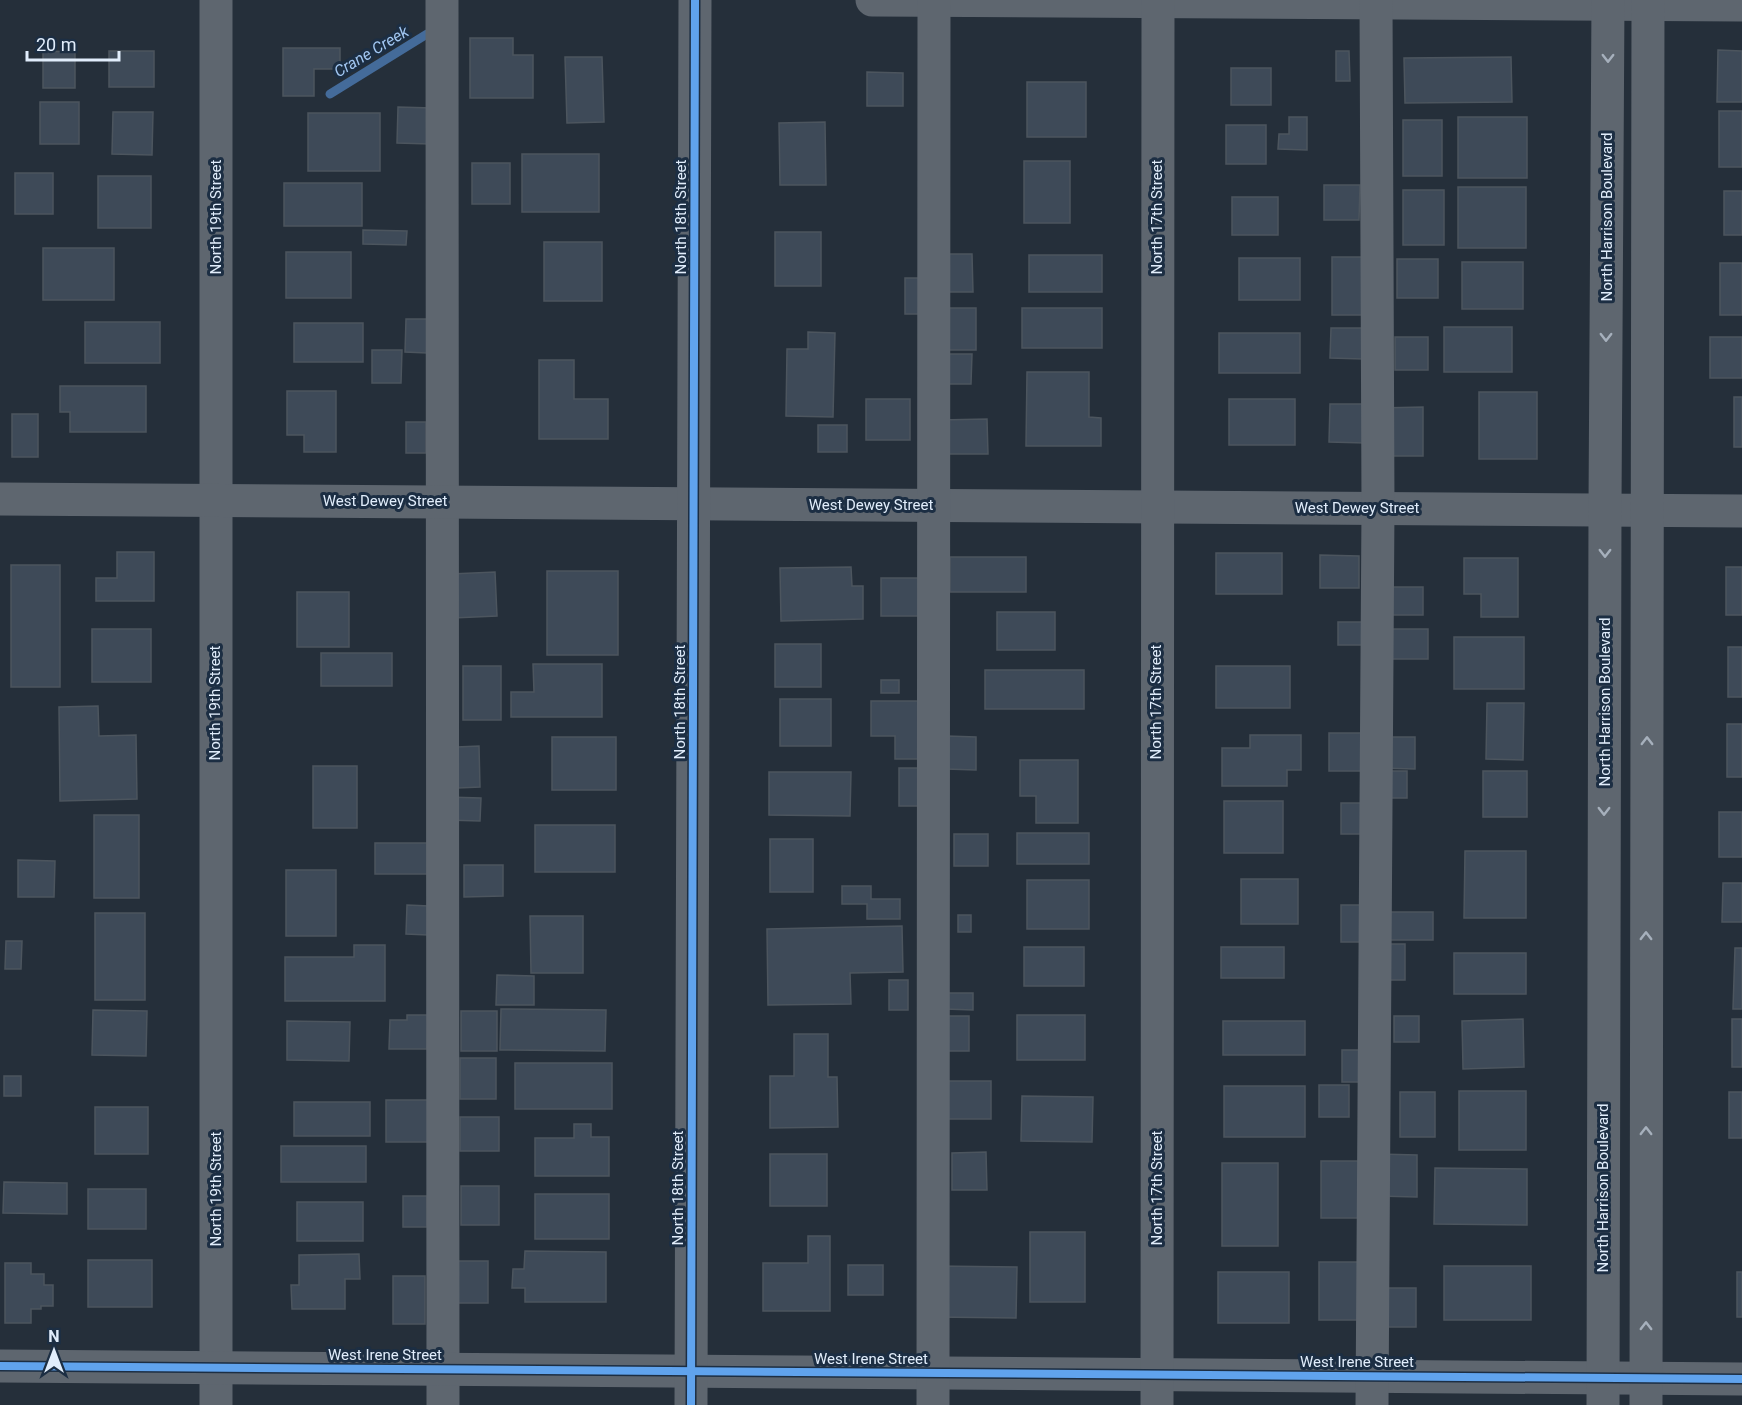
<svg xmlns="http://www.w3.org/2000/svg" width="1742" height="1405" font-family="Roboto,sans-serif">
<rect width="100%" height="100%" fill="#252f3a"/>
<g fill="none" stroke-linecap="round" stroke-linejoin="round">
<polyline stroke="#446b9a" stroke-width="9" points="330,94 427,34"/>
</g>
<g fill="#3e4a58" stroke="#4c555e" stroke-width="1.5">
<polygon points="470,38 513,38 513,55 533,55 533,98 470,98"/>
<polygon points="283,48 340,48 340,69 314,69 314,96 283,96"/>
<polygon points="1718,50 1742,51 1742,102 1717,102"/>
<polygon points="43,51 75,52 75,88 43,88"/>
<rect x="109" y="51" width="45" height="36"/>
<polygon points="1336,51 1349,51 1350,81 1336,81"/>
<polygon points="565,57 602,57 604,122 567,123"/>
<polygon points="1511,57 1512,102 1405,103 1404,58"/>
<rect x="1231" y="68" width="40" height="37"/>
<polygon points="867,72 903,73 903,106 867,106"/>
<rect x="1027" y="82" width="59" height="55"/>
<rect x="40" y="102" width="39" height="42"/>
<polygon points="398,107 432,108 430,144 397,143"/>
<rect x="1719" y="111" width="23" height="56"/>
<polygon points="113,112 153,112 152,155 112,154"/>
<rect x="308" y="113" width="72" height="58"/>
<polygon points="1289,117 1307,117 1307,150 1278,149 1279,134 1289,134"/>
<rect x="1458" y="117" width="69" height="61"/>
<rect x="1403" y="120" width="39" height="56"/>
<polygon points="825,122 826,185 780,185 779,123"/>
<rect x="1226" y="125" width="40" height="39"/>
<rect x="522" y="154" width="77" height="58"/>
<rect x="1024" y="161" width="46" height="62"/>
<rect x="472" y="163" width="38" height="41"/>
<rect x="15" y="173" width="38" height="41"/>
<rect x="98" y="176" width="53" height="52"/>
<rect x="284" y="183" width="78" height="43"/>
<polygon points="1324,185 1360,185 1359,220 1324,220"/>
<rect x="1458" y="187" width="68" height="61"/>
<rect x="1403" y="190" width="41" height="55"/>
<rect x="1724" y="191" width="18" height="44"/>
<rect x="1232" y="197" width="46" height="38"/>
<polygon points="363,230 407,231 406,245 363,244"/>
<rect x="775" y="232" width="46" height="54"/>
<rect x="544" y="242" width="58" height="59"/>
<rect x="43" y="248" width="71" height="52"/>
<rect x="286" y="252" width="65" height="46"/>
<polygon points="939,254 972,254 973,292 939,292"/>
<rect x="1029" y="255" width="73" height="37"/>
<rect x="1332" y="257" width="33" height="58"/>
<rect x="1239" y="258" width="61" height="42"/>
<rect x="1397" y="259" width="41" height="39"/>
<rect x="1462" y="262" width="61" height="47"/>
<rect x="1720" y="263" width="22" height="52"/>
<rect x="905" y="278" width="16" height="36"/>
<rect x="941" y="308" width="35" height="42"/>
<rect x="1022" y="308" width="80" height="40"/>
<polygon points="406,319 428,319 427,353 405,352"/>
<rect x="85" y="322" width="75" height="41"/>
<rect x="294" y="323" width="69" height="39"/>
<rect x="1444" y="327" width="68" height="45"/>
<polygon points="1331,328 1364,328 1363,359 1330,358"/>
<polygon points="808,332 835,333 833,417 786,416 787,349 808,349"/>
<rect x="1219" y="333" width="81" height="40"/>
<rect x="1395" y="337" width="33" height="33"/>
<rect x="1710" y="337" width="32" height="41"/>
<polygon points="372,350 402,350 401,383 372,383"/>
<polygon points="938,354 972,354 971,384 938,384"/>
<polygon points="539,360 574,360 574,399 608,399 608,439 539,439"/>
<polygon points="1027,372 1089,372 1089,417 1101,418 1101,446 1026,446"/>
<polygon points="60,386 146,386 146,432 70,432 70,412 60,412"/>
<polygon points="287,391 336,391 336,452 304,452 304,435 287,435"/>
<rect x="1479" y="392" width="58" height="67"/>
<rect x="1734" y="397" width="8" height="50"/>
<rect x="866" y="399" width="44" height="41"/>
<rect x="1229" y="399" width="66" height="46"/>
<polygon points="1330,404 1365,404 1365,443 1329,442"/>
<polygon points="1423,407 1423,456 1380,456 1379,408"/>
<rect x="12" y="414" width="26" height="43"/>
<polygon points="987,419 988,454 940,454 940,420"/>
<rect x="406" y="422" width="20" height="31"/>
<rect x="818" y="425" width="29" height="27"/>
<polygon points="117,552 154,552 154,601 96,601 96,578 117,578"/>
<rect x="1216" y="553" width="66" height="41"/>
<polygon points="1320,555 1359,556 1359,588 1320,588"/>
<rect x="950" y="557" width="76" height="35"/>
<polygon points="1464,558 1518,558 1518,617 1481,617 1481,594 1464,594"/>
<rect x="11" y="565" width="49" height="122"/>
<polygon points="851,567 852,586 863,586 863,619 781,621 780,568"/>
<rect x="1726" y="567" width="16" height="48"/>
<rect x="547" y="571" width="71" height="84"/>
<polygon points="495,572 497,616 453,618 451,574"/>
<rect x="881" y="578" width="40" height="38"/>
<rect x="1392" y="587" width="31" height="28"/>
<rect x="297" y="592" width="52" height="55"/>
<rect x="997" y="612" width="58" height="38"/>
<rect x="1338" y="622" width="25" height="23"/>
<rect x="92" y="629" width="59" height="53"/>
<rect x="1387" y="629" width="41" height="30"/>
<rect x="1454" y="637" width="70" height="52"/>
<rect x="775" y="644" width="46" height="43"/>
<rect x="1728" y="647" width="14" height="50"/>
<rect x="321" y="653" width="71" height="33"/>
<polygon points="533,664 602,664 602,717 511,717 511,692 534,692"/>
<rect x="463" y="666" width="38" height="54"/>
<rect x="1216" y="666" width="74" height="42"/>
<rect x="985" y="670" width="99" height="39"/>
<rect x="881" y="680" width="18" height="13"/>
<rect x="780" y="699" width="51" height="47"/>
<polygon points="871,701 924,701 924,759 895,759 895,736 871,736"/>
<polygon points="1487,703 1524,703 1523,760 1486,759"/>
<polygon points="98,706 99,736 136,735 137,799 60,801 59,707"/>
<rect x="1727" y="724" width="15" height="53"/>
<rect x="1329" y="733" width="33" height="38"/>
<polygon points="1250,735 1301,735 1301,770 1287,770 1287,786 1222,786 1222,748 1250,748"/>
<polygon points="947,736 976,737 976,770 946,769"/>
<rect x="552" y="737" width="64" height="53"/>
<polygon points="1379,737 1415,737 1415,769 1379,768"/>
<polygon points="479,746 480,787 458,788 457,747"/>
<polygon points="1020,760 1078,760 1078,823 1036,823 1036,796 1020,796"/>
<rect x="313" y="766" width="44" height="62"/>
<rect x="899" y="768" width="24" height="38"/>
<rect x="1382" y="771" width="25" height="27"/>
<rect x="1483" y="771" width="44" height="46"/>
<polygon points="769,772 851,772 850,816 769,815"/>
<polygon points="447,797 481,798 480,821 446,820"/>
<rect x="1224" y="801" width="59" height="52"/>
<rect x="1341" y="803" width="21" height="31"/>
<rect x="1719" y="812" width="23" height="45"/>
<rect x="94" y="815" width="45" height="83"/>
<rect x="535" y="825" width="80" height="47"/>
<rect x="1017" y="833" width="72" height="31"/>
<rect x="954" y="834" width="34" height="32"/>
<rect x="770" y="839" width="43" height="53"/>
<rect x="375" y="843" width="54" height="31"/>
<polygon points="1465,851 1526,851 1526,918 1464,918"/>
<polygon points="18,860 55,861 54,897 18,897"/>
<polygon points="464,865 503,865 503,896 464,897"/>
<rect x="286" y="870" width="50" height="66"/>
<rect x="1241" y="879" width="57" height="45"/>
<rect x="1027" y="880" width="62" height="49"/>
<polygon points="1723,883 1742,883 1742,922 1722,922"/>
<polygon points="842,886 871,886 871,899 900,899 900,919 867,919 867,904 842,904"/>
<polygon points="407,905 429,906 428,935 406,934"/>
<rect x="1341" y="905" width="20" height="37"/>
<rect x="1383" y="912" width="50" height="28"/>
<rect x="95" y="913" width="50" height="87"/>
<rect x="958" y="915" width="13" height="17"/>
<polygon points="530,916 583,916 583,973 531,973"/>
<polygon points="902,926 903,972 850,973 851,1004 768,1005 767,929"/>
<polygon points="6,941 22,941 21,969 5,969"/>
<rect x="1377" y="944" width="28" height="36"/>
<polygon points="354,945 385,945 385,1001 285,1001 285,957 354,957"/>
<rect x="1024" y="947" width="60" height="39"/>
<rect x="1221" y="947" width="63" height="31"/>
<polygon points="1735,948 1742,948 1742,1009 1733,1009"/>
<rect x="1454" y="953" width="72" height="41"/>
<polygon points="497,975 534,976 534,1005 496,1005"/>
<rect x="889" y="980" width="19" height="30"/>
<polygon points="945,993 973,993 973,1010 945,1009"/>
<polygon points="501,1009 606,1010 605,1051 500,1050"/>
<polygon points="93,1010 147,1011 146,1056 92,1055"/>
<rect x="461" y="1011" width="36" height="40"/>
<polygon points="407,1015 428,1015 427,1049 389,1049 390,1020 407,1020"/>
<rect x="1017" y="1015" width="68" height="45"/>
<rect x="943" y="1016" width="26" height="35"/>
<rect x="1394" y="1016" width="25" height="26"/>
<polygon points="1523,1019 1524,1067 1463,1069 1462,1021"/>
<rect x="1732" y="1019" width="10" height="48"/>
<polygon points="287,1021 350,1022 349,1061 287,1060"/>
<rect x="1223" y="1021" width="82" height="34"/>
<polygon points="794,1034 828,1034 828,1077 837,1077 838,1127 770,1128 770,1076 794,1076"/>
<rect x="1342" y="1050" width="19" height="32"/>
<rect x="460" y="1058" width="36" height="41"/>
<rect x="515" y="1063" width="97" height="46"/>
<rect x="4" y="1076" width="17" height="20"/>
<rect x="942" y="1081" width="49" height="38"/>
<rect x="1319" y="1085" width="30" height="32"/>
<rect x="1224" y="1086" width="81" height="51"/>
<rect x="1459" y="1091" width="67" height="59"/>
<rect x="1400" y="1092" width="35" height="45"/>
<rect x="1729" y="1092" width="13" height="46"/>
<polygon points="1022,1096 1093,1097 1092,1142 1021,1141"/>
<rect x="386" y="1100" width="45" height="42"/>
<rect x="294" y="1102" width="76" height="34"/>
<rect x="95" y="1107" width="53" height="47"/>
<rect x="460" y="1117" width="39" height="34"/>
<polygon points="574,1124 591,1124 591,1137 609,1137 609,1176 535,1176 535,1138 574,1138"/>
<rect x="281" y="1146" width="85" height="36"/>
<polygon points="986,1152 987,1190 952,1190 952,1153"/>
<rect x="770" y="1154" width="57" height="52"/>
<polygon points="1378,1154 1417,1155 1417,1197 1377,1196"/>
<rect x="1321" y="1161" width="40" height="57"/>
<rect x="1222" y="1163" width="56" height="83"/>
<polygon points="1435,1168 1527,1169 1527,1225 1434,1224"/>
<polygon points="4,1182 67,1183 67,1214 3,1213"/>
<rect x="461" y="1186" width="38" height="39"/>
<rect x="88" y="1189" width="58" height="40"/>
<rect x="535" y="1194" width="74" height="45"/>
<rect x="403" y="1196" width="24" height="31"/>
<rect x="297" y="1202" width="66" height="39"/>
<rect x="1030" y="1232" width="55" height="70"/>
<polygon points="808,1236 830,1236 830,1311 763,1311 763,1263 808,1263"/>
<polygon points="525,1251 606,1252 606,1302 525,1302 525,1288 512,1288 513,1269 524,1269"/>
<polygon points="359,1254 360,1279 345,1279 345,1309 292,1309 291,1285 299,1285 299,1255"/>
<rect x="88" y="1260" width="64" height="47"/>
<rect x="448" y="1261" width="40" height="42"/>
<rect x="1319" y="1262" width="42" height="58"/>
<polygon points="5,1263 31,1263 31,1274 44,1274 44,1285 53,1285 53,1306 41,1306 41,1309 31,1309 31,1323 5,1323"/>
<rect x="848" y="1265" width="35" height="30"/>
<polygon points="936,1266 1017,1267 1016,1318 935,1317"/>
<rect x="1444" y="1266" width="87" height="54"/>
<rect x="1218" y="1272" width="71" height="51"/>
<rect x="1737" y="1272" width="5" height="45"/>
<rect x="393" y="1276" width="32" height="48"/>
<rect x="1382" y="1288" width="34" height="39"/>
</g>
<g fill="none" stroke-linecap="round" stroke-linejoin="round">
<g stroke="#5e666f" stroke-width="33">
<polyline points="216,0 216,1405"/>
<polyline points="442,0 443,1405"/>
<polyline points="872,0 1742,5"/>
<polyline points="0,499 1742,511"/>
<polyline points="0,1366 1742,1379"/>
<polyline points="691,1405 695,0"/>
<polyline points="933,1405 934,0"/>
<polyline points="1157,1405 1158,0"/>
<polyline points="1372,1405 1378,508 1376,0"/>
<polyline points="1603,1405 1605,506 1608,0"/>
<polyline points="1646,1405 1648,0"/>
</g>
<defs>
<g id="cycleway">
<polyline points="0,1366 1742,1379"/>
<polyline points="691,1405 695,0"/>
</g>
</defs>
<use href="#cycleway" stroke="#1c2e43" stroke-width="11"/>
<use href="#cycleway" stroke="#60a3ed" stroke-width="8"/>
</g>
<defs><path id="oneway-chevron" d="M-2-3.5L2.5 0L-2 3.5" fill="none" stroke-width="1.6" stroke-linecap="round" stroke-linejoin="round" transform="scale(1.5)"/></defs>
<g stroke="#a6b0bc">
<use href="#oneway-chevron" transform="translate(1608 58) rotate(90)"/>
<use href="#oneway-chevron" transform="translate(1606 337) rotate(90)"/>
<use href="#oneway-chevron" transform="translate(1605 553) rotate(90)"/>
<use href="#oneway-chevron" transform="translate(1647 741) rotate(-90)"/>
<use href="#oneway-chevron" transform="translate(1604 811) rotate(90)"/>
<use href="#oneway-chevron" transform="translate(1646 936) rotate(-90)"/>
<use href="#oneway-chevron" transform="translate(1646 1131) rotate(-90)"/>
<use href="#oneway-chevron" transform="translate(1646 1326) rotate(-90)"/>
</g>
<g text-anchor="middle" stroke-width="6" stroke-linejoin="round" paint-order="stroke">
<g font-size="15" fill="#e1edfb" stroke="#1c2e43">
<text transform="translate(216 217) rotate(-90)" y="5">North 19th Street</text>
<text transform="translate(681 217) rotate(-90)" y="5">North 18th Street</text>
<text transform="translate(1157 217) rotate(-90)" y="5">North 17th Street</text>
<text transform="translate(1607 217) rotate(-90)" y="5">North Harrison Boulevard</text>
<text x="385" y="506">West Dewey Street</text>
<text x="871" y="510">West Dewey Street</text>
<text x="1357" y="513">West Dewey Street</text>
<text transform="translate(680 702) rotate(-90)" y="5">North 18th Street</text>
<text transform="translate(1156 702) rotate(-90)" y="5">North 17th Street</text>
<text transform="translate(1605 702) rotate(-90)" y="5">North Harrison Boulevard</text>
<text transform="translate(215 703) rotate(-90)" y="5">North 19th Street</text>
<text transform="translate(678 1188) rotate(-90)" y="5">North 18th Street</text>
<text transform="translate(1157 1188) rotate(-90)" y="5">North 17th Street</text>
<text transform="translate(1603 1188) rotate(-90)" y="5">North Harrison Boulevard</text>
<text transform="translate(216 1189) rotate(-90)" y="5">North 19th Street</text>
<text x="385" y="1360">West Irene Street</text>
<text x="871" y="1364">West Irene Street</text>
<text x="1357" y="1367">West Irene Street</text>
</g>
<g font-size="16" font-style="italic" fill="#a2c7f2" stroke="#1c2e43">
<text transform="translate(371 51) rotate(-31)" y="6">Crane Creek</text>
</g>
</g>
<g transform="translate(54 1351)" stroke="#1c2e43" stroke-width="4.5" paint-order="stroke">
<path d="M0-4.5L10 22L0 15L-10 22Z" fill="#e1edfb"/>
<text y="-9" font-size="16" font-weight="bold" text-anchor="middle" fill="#e1edfb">N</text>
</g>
<path d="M27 51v9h92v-9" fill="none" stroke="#e1edfb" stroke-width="3"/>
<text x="36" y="51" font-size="18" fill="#e1edfb" stroke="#1c2e43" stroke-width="4.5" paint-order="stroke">20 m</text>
</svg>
